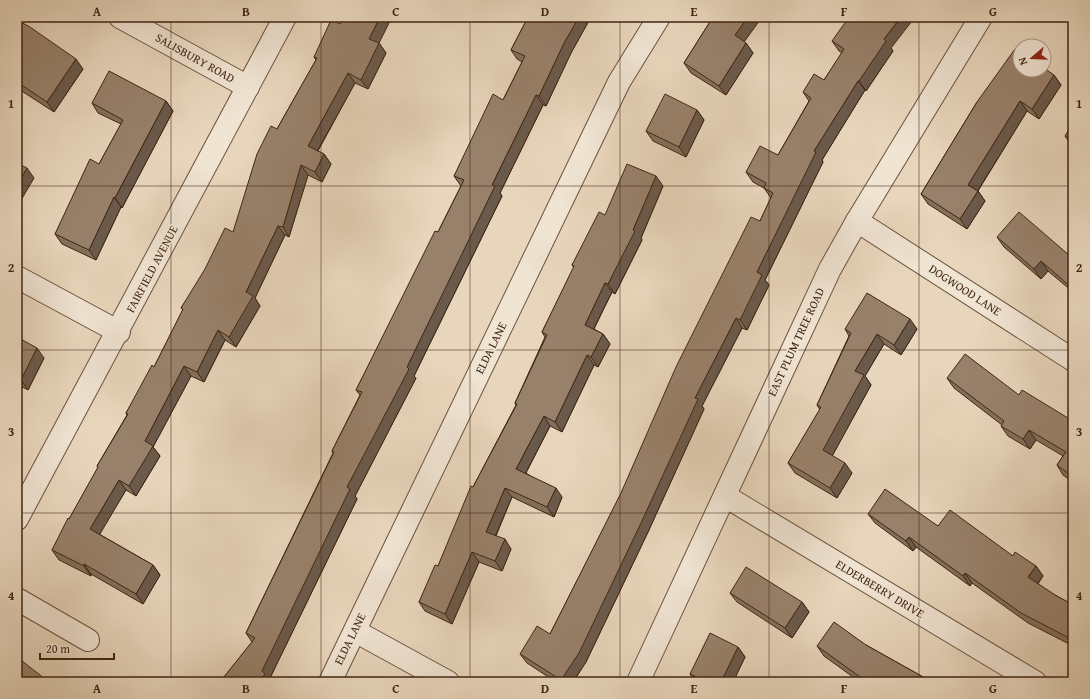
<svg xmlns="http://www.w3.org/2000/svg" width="1090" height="699" font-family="'Gentium Book Plus',serif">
<rect width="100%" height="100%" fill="#e8d6bc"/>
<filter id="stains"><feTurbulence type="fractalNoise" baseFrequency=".005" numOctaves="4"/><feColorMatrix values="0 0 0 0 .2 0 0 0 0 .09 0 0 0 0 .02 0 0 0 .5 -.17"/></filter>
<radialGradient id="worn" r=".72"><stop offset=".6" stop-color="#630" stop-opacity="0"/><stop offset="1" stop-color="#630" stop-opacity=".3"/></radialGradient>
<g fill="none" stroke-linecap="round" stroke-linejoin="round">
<defs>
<g id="street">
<polyline points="120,17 248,87"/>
<polyline points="857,221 1073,360"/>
<polyline points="17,277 119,332"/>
<polyline points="725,496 1035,682"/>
<polyline points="17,519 285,17"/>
<polyline points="17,599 88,640"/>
<polyline points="355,631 448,682"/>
<polyline points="330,682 619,82 659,17"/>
<polyline points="638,682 830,269 857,221 981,17"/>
</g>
</defs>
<use href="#street" stroke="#6b513d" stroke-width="24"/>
<use href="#street" stroke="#f0e4d3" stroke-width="22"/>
</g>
<g fill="#836f5c" stroke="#412513">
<polygon points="528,17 591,17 571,53 546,106 543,105 500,193 502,196 414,376 416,378 355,496 357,499 269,680 220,682 252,642 246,633 333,453 332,451 360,395 356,390 438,232 461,186 454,176 503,100 522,62 517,59 511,50"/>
<polygon points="713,17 762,17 744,41 746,43 753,53 726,95 691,73 684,63"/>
<polygon points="17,20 83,69 54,112 17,88"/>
<polygon points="832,41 891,48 893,51 866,91 865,90 822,160 823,162 765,280 769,285 747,330 742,328 702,406 704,409 648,532 586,662 573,682 556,682 527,663 520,654 550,634 760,221 771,198 764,188 753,182 746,172 778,155 809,101 803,92 824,80 842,53 839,51"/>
<polygon points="379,43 386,53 368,89 355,83 318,151 324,154 331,164 322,182 308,175 289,237 285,235 255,298 260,306 236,347 225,340 204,382 191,376 153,447 160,456 136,496 126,490 99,534 153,565 160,575 143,604 91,574 91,576 59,560 52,550 98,468 97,466 127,415 126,413 154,367 183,310 181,308 233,232 277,129 316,60 314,57"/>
<polygon points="1054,75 1061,85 1039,119 1027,111 978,191 985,201 967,229 928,204 921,194 977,102"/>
<polygon points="166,101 173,111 122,208 121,207 96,260 62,244 55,234 99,164 121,124 98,113 92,103"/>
<polygon points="697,110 704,120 686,157 653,141 646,131"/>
<polygon points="1065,136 1073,141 1073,147 1072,146"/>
<polygon points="663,186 641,238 642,240 615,294 612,292 594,329 603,334 610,344 598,367 594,365 562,432 550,426 526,473 562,497 554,517 512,497 496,536 511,549 502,571 479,562 452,624 425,611 419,602 438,566 473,487 516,405 515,403 545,337 542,332 574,268 572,265 605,215"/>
<polygon points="997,237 1069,255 1073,251 1073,292 1048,271 1041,279 1004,247"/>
<polygon points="845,329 917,329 901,355 884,344 865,376 871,385 832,456 852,473 837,498 795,473 788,463 820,410 817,405 849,336"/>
<polygon points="17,337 44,358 28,390 17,384"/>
<polygon points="947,378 1019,395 1073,421 1073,482 1063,475 1057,465 1063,456 1036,440 1030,449 1008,436 1001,426 1002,425 954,388"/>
<polygon points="868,514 938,526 1013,556 1036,566 1043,576 1038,584 1055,595 1073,605 1073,646 1028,623 972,583 970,586 916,547 913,551 875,523"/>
<polygon points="730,593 802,602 809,612 792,638 737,602"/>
<polygon points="866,645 932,682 860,682 824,656 817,646"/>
<polygon points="738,647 745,657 733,682 695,682 690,674"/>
</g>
<g fill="#6a5a4b" stroke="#412513">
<polygon points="380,17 392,17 379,43 386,53 368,89 361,80 369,39"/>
<polygon points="579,17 591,17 571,53 546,106 539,96 564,43"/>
<polygon points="748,17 762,17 742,45 735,35"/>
<polygon points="901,17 915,17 891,48 893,51 866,91 859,81 884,39"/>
<polygon points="746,43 753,53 726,95 719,86"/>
<polygon points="76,59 83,69 54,112 47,102"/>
<polygon points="348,73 355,83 315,155 308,146"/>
<polygon points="1054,75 1061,85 1039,119 1032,109"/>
<polygon points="858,81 865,90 822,160 823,162 765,280 769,285 747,330 740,320 757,272 814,151"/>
<polygon points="536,95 543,105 500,193 502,196 414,376 416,378 355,496 357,499 269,680 271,682 259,682 262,671 347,487 407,367 492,185"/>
<polygon points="166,101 173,111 122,208 115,198"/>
<polygon points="1020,101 1027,111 975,195 968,185"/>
<polygon points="697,110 704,120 686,157 679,147"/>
<polygon points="324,154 331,164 322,182 315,172"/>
<polygon points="301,165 308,175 289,237 283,227"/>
<polygon points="27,168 34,178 17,207 17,185"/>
<polygon points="656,176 663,186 641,238 642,240 615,294 608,284 633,230"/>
<polygon points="978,191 985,201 967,229 960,219"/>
<polygon points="114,197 121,207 96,260 89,250"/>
<polygon points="278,226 285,235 255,298 260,306 236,347 229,337 246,292"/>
<polygon points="1041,261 1048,271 1041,279 1034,269"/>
<polygon points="605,283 612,292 591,334 585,325"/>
<polygon points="736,318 742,328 702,406 704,409 648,532 586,662 573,682 563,682 561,680 695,398"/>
<polygon points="910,319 917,329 901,355 894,345"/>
<polygon points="218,330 225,340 204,382 197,372"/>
<polygon points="603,334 610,344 598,367 591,357"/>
<polygon points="877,334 884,344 865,376 871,385 830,460 823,450 855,371"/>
<polygon points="37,348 44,358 28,390 21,380"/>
<polygon points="587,355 594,365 562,432 555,422"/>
<polygon points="184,366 191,376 153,447 160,456 136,496 129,486 145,441"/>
<polygon points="544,416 550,426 523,478 516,469"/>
<polygon points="1029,430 1036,440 1030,449 1023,439"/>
<polygon points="845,463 852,473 837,498 830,488"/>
<polygon points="119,480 126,490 97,539 90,529"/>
<polygon points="505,488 512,497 493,541 486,532"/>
<polygon points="556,488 562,497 554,517 547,507"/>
<polygon points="909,537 916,547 913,551 906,541"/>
<polygon points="505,539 511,549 502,571 495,561"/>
<polygon points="472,552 479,562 452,624 445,614"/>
<polygon points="84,564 91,574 91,576 84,566"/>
<polygon points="153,565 160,575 143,604 136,594"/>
<polygon points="1036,566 1043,576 1035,587 1028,577"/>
<polygon points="965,573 972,583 970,586 963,576"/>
<polygon points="802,602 809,612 792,638 785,628"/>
<polygon points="738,647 745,657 733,682 721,682"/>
</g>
<g fill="#98816b" stroke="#412513">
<polygon points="343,17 380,17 369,39 379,43 361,80 348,73 308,146 324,154 315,172 301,165 283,227 278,226 246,292 253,296 229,337 218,330 197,372 184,366 145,441 153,446 129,486 119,480 90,529 153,565 136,594 84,564 84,566 52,550 68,518 69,519 98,467 97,466 128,414 126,413 152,365 154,367 183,309 181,308 205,269 225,228 233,232 257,154 271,126 277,129 317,58 314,57 331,20 340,24"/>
<polygon points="528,17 579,17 564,43 539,96 536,95 492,185 495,186 407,367 409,369 347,487 350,489 262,671 265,674 259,682 220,682 255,638 246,633 334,452 332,451 362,392 356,390 435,231 438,232 464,180 454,176 493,94 503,100 525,56 511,50"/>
<polygon points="713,17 748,17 735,35 746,43 719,86 684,63"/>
<polygon points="849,17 901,17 884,39 886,41 859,81 858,81 814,151 816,152 757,272 762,275 740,320 736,318 695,398 698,399 641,523 579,653 561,680 520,654 537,626 550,634 621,493 676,367 751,217 760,221 773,193 764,188 766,183 746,172 760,146 778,155 811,98 803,92 814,74 824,80 844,49 832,41"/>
<polygon points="17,20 30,27 76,59 47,102 17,82"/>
<polygon points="1015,49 1020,52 1020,70 1044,70 1044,68 1054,75 1032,109 1020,101 968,185 978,191 960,219 921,194 977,102"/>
<polygon points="109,71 166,101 115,198 114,197 89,250 55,234 90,159 99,164 123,120 92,103"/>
<polygon points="665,94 697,110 679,147 646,131"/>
<polygon points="1073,123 1073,141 1065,136"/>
<polygon points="17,163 27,168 17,185"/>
<polygon points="627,164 656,176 633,230 635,231 608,284 605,283 585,325 603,334 591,357 587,355 555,422 544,416 516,469 556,488 547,507 505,488 486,532 505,539 495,561 472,552 445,614 419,602 435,565 438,566 471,486 473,487 517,404 515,403 547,335 542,332 574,266 572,265 599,212 605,215"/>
<polygon points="1019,212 1069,255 1073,251 1073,289 1041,261 1034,269 997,237"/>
<polygon points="867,293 910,319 894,345 877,334 855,371 864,375 823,450 845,463 830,488 788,463 821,407 817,405 851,333 845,329"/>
<polygon points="17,337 37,348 21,380 17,378"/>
<polygon points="965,354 1019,395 1022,390 1073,421 1073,477 1057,465 1066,452 1029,430 1023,439 1001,426 1004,421 947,378"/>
<polygon points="885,489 938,526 950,510 1013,556 1015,552 1036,566 1028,577 1055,595 1073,605 1073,640 1021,613 965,573 963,576 909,537 906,541 868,514"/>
<polygon points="746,567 802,602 785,628 730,593"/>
<polygon points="834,622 866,645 932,682 867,682 817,646"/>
<polygon points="710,633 738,647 721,682 706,682 690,674"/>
<polygon points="17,657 49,682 17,682"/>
</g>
<path fill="none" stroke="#412513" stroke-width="1" stroke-opacity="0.55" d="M 171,17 L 171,682M 321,17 L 321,682M 470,17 L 470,682M 620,17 L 620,682M 769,17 L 769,682M 919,17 L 919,682M 17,186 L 1073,186M 17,350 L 1073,350M 17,513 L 1073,513"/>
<g text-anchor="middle" stroke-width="3" stroke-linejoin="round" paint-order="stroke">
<g font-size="12" fill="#412513" stroke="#f0e4d3">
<text transform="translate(195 58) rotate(29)" y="4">SALISBURY ROAD</text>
<text transform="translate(152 269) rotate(-62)" y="4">FAIRFIELD AVENUE</text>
<text transform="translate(965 290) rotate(33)" y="4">DOGWOOD LANE</text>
<text transform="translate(796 342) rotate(-65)" y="4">EAST PLUM TREE ROAD</text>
<text transform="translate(491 348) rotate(-64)" y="4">ELDA LANE</text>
<text transform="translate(880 589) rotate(31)" y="4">ELDERBERRY DRIVE</text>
<text transform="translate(350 639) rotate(-64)" y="4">ELDA LANE</text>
</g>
</g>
<rect width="1090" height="699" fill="none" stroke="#e8d6bc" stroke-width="44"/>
<g transform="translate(1032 58) rotate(251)"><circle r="19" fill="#f0e4d3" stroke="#aa9886"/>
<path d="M0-3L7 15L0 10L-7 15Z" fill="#8f2418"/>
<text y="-6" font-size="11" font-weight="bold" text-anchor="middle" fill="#412513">N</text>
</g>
<path d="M40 653v6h74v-6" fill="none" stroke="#412513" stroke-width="2"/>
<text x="46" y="653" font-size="12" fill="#412513" stroke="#f0e4d3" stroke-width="3" paint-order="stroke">20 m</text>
<rect x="22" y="22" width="1046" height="655" fill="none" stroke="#412513" stroke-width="1.5"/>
<g font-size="13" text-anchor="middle" font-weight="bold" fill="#412513">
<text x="97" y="16">A</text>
<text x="246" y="16">B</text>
<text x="396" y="16">C</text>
<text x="545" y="16">D</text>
<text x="694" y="16">E</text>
<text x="844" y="16">F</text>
<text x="993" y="16">G</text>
<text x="11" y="108">1</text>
<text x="1079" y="108">1</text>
<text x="11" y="272">2</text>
<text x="1079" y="272">2</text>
<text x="11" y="436">3</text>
<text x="1079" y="436">3</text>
<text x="11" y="600">4</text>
<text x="1079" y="600">4</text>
<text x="97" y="693">A</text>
<text x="246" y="693">B</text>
<text x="396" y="693">C</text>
<text x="545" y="693">D</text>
<text x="694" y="693">E</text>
<text x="844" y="693">F</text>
<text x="993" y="693">G</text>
</g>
<rect width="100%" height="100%" filter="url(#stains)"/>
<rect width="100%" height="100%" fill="url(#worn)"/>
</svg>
